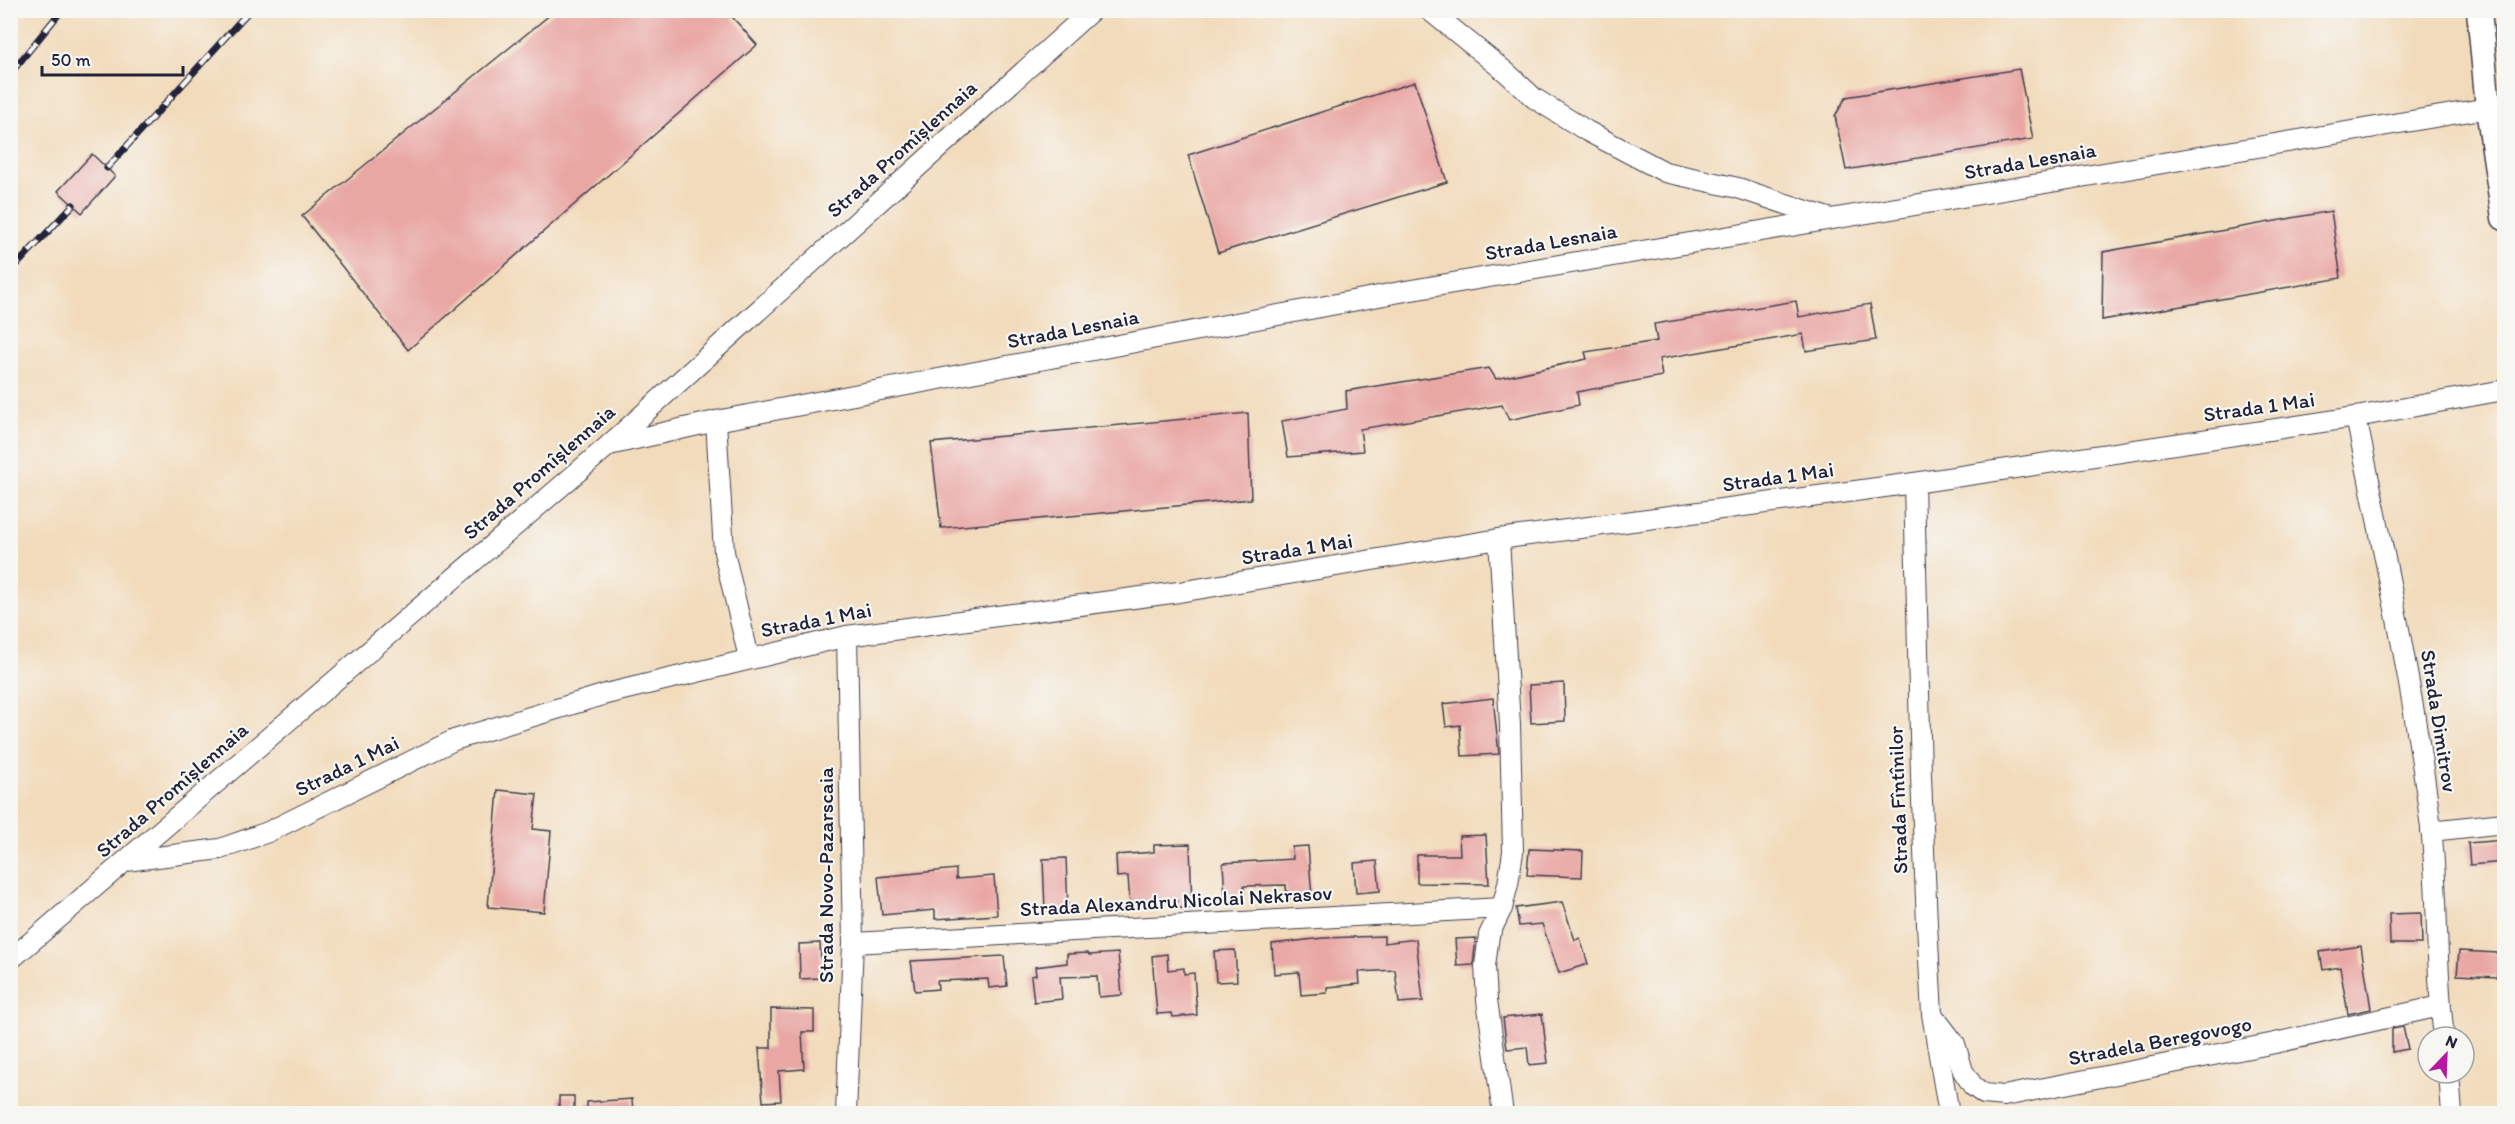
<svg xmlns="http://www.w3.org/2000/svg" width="2515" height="1124" font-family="Itim,sans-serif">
<rect width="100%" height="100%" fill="#f6f6f2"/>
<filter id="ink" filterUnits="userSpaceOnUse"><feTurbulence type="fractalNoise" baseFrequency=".0167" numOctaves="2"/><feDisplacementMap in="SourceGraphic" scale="12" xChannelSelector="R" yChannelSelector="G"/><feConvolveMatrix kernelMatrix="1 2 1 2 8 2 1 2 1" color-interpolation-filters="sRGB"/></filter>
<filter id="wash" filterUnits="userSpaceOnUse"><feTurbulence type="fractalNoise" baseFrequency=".008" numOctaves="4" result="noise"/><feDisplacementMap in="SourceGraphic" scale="24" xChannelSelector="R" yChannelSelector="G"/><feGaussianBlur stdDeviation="1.35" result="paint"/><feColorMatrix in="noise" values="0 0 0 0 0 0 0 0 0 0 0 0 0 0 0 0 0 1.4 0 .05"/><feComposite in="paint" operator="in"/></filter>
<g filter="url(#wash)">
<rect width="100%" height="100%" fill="#f2dbbb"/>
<g id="blocks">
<g fill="#e9a7a4">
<polygon points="556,10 726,10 757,45 408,350 302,216"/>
<polygon points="2019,69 2033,139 1846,170 1835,116 1846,97"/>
<polygon points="1415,82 1447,182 1218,253 1188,155"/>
<polygon points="92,154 115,176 82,213 58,191"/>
<polygon points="2331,211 2341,278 2102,320 2103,252"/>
<polygon points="1796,301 1799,317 1870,304 1876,340 1806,351 1803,334 1659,359 1662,376 1577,392 1579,405 1509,420 1502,405 1360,429 1363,451 1288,457 1282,421 1347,409 1346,391 1489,368 1496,379 1587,359 1585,352 1657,341 1654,324"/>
<polygon points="1248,413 1251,499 941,528 931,443"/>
<polygon points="1564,683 1565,721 1531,723 1529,685"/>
<polygon points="1493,698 1499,754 1462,756 1460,725 1446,727 1443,704"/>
<polygon points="498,790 537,794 533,829 551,831 544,912 488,907"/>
<polygon points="1486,835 1489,884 1417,883 1417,855 1460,855 1459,836"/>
<polygon points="2505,840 2505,862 2470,865 2468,843"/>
<polygon points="1190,844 1192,908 1177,908 1177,901 1130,905 1128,876 1117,877 1116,855 1154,852 1154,845"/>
<polygon points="1308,846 1312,897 1287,899 1286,885 1244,886 1244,896 1225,897 1223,863 1293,859 1292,847"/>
<polygon points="1529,849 1583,851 1582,877 1527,875"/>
<polygon points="1066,858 1068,910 1045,911 1043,859"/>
<polygon points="1377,861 1380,891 1356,893 1354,863"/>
<polygon points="956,869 956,879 994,876 997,915 935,919 935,910 882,915 878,877"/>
<polygon points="1562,902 1575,940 1580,938 1588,964 1559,973 1542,924 1519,926 1516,908"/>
<polygon points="2421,913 2422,944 2390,944 2389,914"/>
<polygon points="1384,936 1384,943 1416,939 1423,1001 1399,1003 1395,970 1359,972 1360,984 1327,987 1327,993 1301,995 1299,972 1274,974 1272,944 1323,938"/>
<polygon points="1476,938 1473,965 1457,966 1455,939"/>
<polygon points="820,943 822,978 800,979 799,944"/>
<polygon points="2361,946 2371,1009 2348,1014 2340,967 2323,970 2320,952"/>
<polygon points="1235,950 1237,981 1216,982 1214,951"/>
<polygon points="2459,951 2498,953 2497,977 2457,975"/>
<polygon points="1088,953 1089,955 1118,953 1122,995 1099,997 1097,976 1060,977 1062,999 1034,1002 1031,976 1036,975 1035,967 1067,963 1067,954"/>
<polygon points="1167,954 1168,970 1184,968 1184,974 1194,973 1197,1015 1173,1017 1172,1013 1157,1014 1152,956"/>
<polygon points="1004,956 1007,986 989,988 988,979 937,981 938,989 915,991 911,961"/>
<polygon points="771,1009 814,1010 814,1032 802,1032 804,1069 779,1071 781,1101 763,1102 759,1048 771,1048"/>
<polygon points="1542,1014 1548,1063 1529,1065 1527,1047 1507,1049 1503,1018"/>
<polygon points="2403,1027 2408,1049 2392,1052 2392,1029"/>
<rect x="559" y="1096" width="15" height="17"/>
<polygon points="632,1099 633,1113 587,1113 587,1102"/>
</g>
</g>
</g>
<g filter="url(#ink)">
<use href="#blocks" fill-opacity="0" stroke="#413e4e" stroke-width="1.5"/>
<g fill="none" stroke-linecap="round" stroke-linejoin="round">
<defs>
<g id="minor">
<polyline points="1429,10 1507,73 1534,98 1587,131 1665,172 1738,188 1828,218"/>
<path d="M 2356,417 C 2384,554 2414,690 2431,828 C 2439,898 2435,968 2444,1037"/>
<polyline points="716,421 724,552 749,658"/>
<polyline points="609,445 716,421 1400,292 2488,108 2504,103"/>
<polyline points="1914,483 1921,776 1927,924 1932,1014 1949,1114"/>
<polyline points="1499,539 1510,725 1513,852 1508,884 1502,908 1489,935 1485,966 1487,1000 1503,1114"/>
<polyline points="2431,831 2504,823"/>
<polyline points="126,861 220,849 268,832 454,740 606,694 847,636 1179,592 1499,539 1914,483 2356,417 2504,390"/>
<polyline points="853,943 1502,908"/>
<polyline points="10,960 609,445 1092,10"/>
<polyline points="1935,1018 1955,1044 1963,1071 1973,1086 1984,1094 2004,1096 2275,1043 2440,1006"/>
<polyline points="2449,1073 2452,1114"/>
<polyline points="846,1114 853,943 847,636"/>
</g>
<polyline id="major" points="2479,10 2488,108 2504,218"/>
</defs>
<use href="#minor" stroke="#413e4e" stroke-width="22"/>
<use href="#major" stroke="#413e4e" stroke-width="27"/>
<use href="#minor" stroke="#fff" stroke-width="20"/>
<use href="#major" stroke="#fff" stroke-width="24"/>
<defs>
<g id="rail">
<polyline points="10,74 62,10"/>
<polyline points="107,168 250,10"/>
<polyline points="10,272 73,205"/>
</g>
</defs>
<use href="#rail" stroke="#22223b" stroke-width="7"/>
<use href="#rail" stroke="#f6f6f2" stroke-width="4.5" stroke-dasharray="14" stroke-linecap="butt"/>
</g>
</g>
<g text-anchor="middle" stroke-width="4.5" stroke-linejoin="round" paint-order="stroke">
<g font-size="21" fill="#22223b" stroke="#f6f6f2">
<text transform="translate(902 149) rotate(-42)" y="7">Strada Promîșlennaia</text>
<text transform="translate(2030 161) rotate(-10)" y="7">Strada Lesnaia</text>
<text transform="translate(1551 242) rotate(-10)" y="7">Strada Lesnaia</text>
<text transform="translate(1073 329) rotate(-11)" y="7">Strada Lesnaia</text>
<text transform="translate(2259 407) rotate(-8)" y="7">Strada 1 Mai</text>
<text transform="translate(539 472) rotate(-41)" y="7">Strada Promîșlennaia</text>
<text transform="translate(1778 477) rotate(-8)" y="7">Strada 1 Mai</text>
<text transform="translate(1297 549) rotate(-9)" y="7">Strada 1 Mai</text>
<text transform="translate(816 620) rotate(-11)" y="7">Strada 1 Mai</text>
<text transform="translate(2439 721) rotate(81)" y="7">Strada Dimitrov</text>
<text transform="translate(347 766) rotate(-26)" y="7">Strada 1 Mai</text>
<text transform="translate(172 790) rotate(-41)" y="7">Strada Promîșlennaia</text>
<text transform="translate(1898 800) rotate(-92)" y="7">Strada Fîntînilor</text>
<text transform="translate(826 875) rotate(-90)" y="7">Strada Novo-Pazarscaia</text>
<text transform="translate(1176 901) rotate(-3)" y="7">Strada Alexandru Nicolai Nekrasov</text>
<text transform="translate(2160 1041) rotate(-11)" y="7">Stradela Beregovogo</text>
</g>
</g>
<rect width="2515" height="1124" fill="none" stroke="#f6f6f2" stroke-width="36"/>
<g transform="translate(2446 1055) rotate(23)"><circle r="28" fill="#f6f6f2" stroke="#a1a1a9" stroke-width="1.5"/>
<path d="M0-4.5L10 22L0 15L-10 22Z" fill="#b5179e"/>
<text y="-9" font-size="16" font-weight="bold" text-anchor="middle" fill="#22223b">N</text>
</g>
<path d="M42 66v9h141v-9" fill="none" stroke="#22223b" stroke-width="3"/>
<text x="51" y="66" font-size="18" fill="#22223b" stroke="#f6f6f2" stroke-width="4.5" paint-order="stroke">50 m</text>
</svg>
